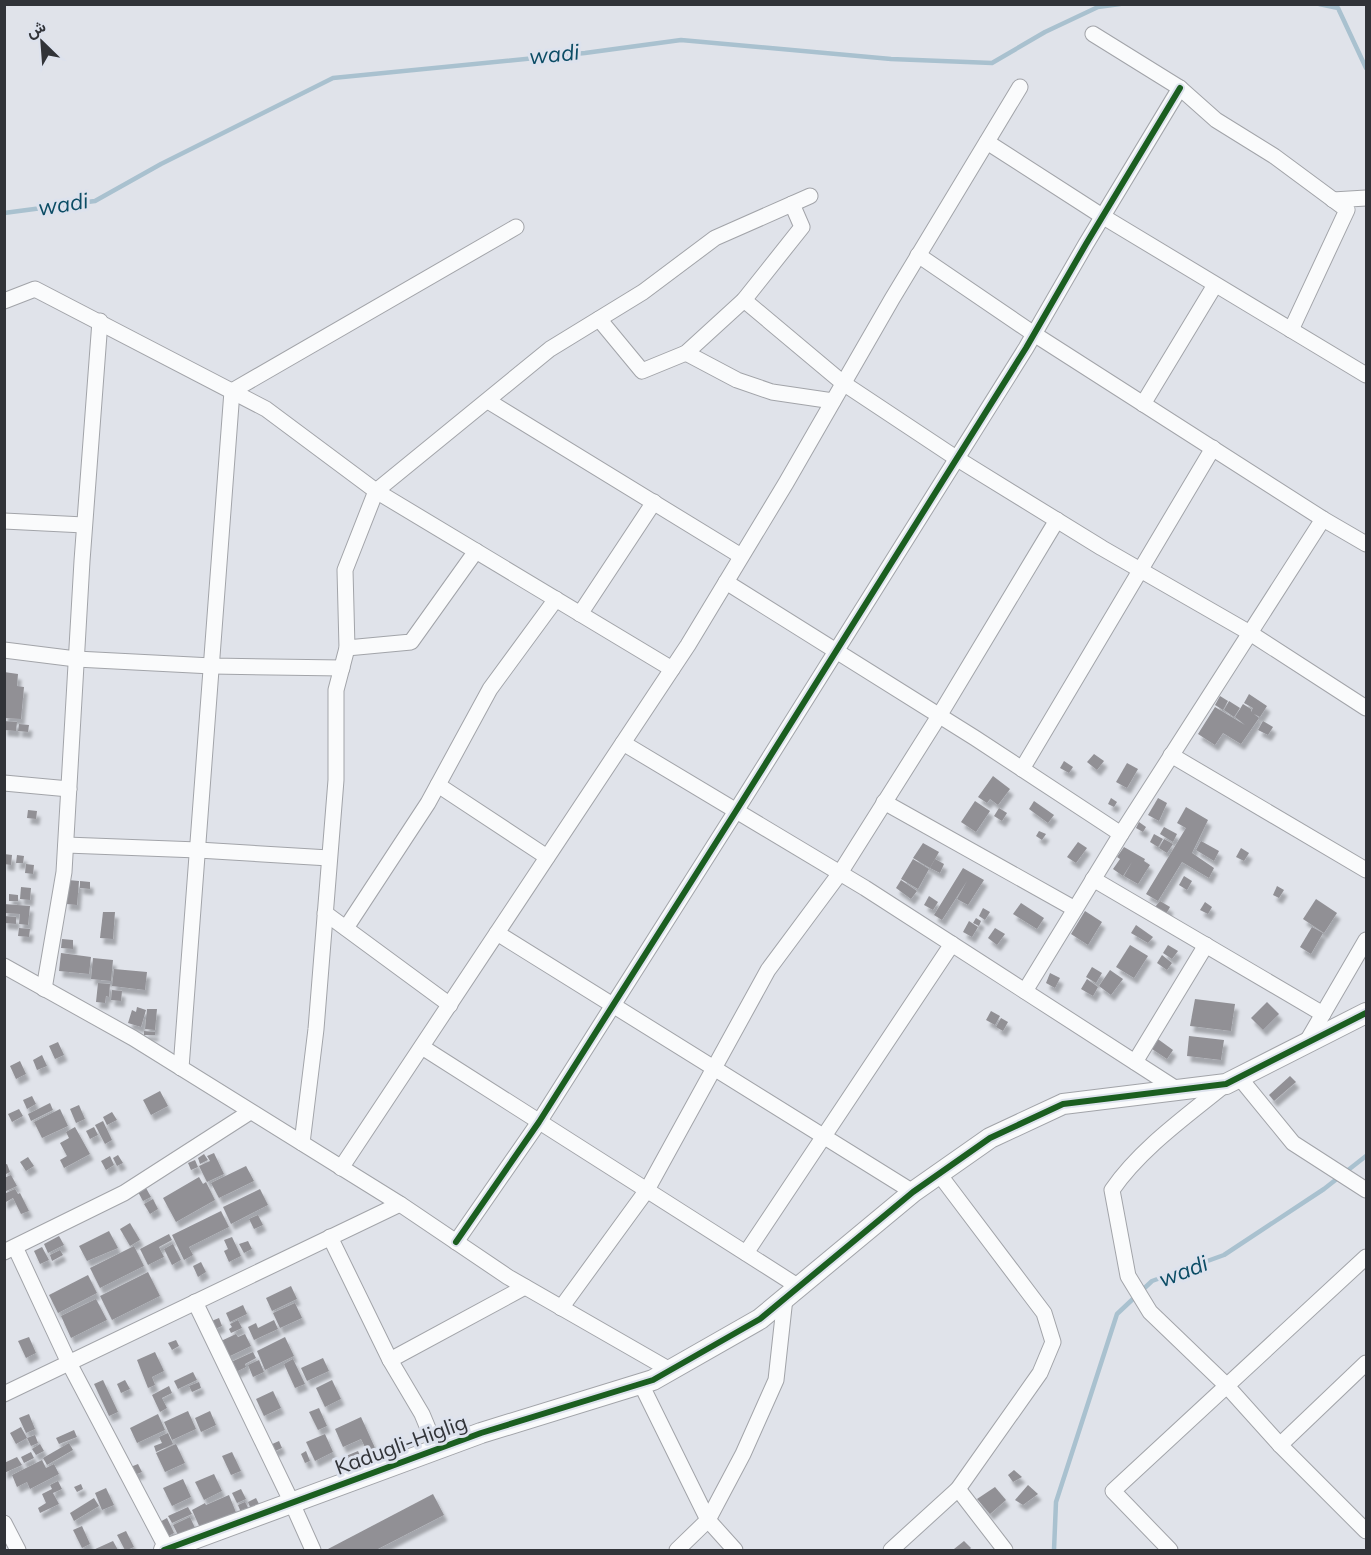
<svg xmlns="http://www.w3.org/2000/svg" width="1371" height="1555" font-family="Mulish,Vazirmatn,sans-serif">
<defs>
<filter id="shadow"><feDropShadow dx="3.5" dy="6" stdDeviation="1.5" flood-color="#0004"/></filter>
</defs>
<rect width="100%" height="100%" fill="#e0e3ea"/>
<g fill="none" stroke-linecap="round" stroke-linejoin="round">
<g stroke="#a9c1cf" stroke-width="4.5">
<polyline points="1319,4 1338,8 1366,68"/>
<polyline points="4,213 95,201 161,164 333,78 585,53 681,40 891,59 992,63 1045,32 1098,7 1120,4"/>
<polyline points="1054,1550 1056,1502 1117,1314 1152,1281 1224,1255 1324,1189 1366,1156"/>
</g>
</g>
<g fill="#919095" filter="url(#shadow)">
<polygon points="4,672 18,674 17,686 24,687 21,719 4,718"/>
<polygon points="1249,694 1267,706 1260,717 1254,714 1259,718 1241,744 1223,733 1215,745 1198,734 1215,707 1245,725 1235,717 1243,704 1251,709 1251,712 1253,708 1244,703"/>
<polygon points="1220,696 1228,701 1223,710 1215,705"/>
<polygon points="1229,701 1240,708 1234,717 1224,710"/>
<polygon points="4,721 17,722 16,731 4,730"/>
<polygon points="1263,721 1273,727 1268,735 1258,730"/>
<polygon points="19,724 29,725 28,732 18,731"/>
<polygon points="1094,754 1104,761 1097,770 1087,762"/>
<polygon points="1064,761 1073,767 1069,773 1060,768"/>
<polygon points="1127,763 1138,769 1127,788 1116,782"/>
<polygon points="993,776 1010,789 998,805 990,799 987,803 978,797"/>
<polygon points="1111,798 1117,802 1114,807 1108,804"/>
<polygon points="1158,798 1167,803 1159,821 1148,815"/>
<polygon points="975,801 990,811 976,832 961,822"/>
<polygon points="1034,801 1054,815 1048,823 1029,809"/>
<polygon points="1186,807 1208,820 1192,853 1214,868 1209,878 1182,862 1158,901 1146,894 1186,828 1177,823"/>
<polygon points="999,808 1007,813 1002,821 994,816"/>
<polygon points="28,810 37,811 36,819 27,818"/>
<polygon points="1139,822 1146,827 1143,832 1136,828"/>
<polygon points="1164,827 1177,834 1173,842 1160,834"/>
<polygon points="1039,831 1046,834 1042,840 1036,836"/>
<polygon points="1154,834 1163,839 1158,847 1150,842"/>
<polygon points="1164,839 1173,844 1167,853 1159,848"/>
<polygon points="1201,841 1219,851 1214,861 1196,850"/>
<polygon points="1078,842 1087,848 1076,863 1067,857"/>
<polygon points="923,843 939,852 930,868 913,858"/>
<polygon points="1124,847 1145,859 1144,861 1150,865 1138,884 1124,876 1132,862 1123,876 1113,869 1120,859 1117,857"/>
<polygon points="1241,848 1249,853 1244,861 1236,857"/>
<polygon points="4,854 12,855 11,865 4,864"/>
<polygon points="17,855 24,856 23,863 16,863"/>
<polygon points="913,859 929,869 918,889 901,879"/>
<polygon points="935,859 944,864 940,873 930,868"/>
<polygon points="26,864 34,865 33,874 25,873"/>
<polygon points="963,868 984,880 968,905 957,899 967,881 942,920 934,915"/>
<polygon points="1184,876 1192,881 1187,890 1179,885"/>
<polygon points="68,880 79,881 77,905 66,904"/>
<polygon points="901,880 917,891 911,899 896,888"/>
<polygon points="80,881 90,882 90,889 80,888"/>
<polygon points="1277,886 1284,890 1279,898 1273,895"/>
<polygon points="21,887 31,888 30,900 20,899"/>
<polygon points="9,894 18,895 18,901 9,901"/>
<polygon points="929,896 938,902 933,910 924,905"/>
<polygon points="1316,899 1337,913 1324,933 1303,919"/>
<polygon points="1160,901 1170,907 1166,914 1155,907"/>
<polygon points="1205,902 1212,907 1208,914 1200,910"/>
<polygon points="1021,903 1044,918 1037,929 1013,914"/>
<polygon points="4,904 30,906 28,925 19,924 20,914 4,913"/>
<polygon points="983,908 990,912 985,920 979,916"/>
<polygon points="1085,911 1102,922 1088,945 1071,934"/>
<polygon points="103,912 115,912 113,939 100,938"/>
<polygon points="4,916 16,917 16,924 4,923"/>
<polygon points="976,918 981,921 979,926 973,923"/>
<polygon points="969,921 978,927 972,937 963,932"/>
<polygon points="1136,925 1153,937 1148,943 1131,933"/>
<polygon points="1312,927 1323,933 1311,954 1300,947"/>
<polygon points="19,928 30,929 29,937 18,936"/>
<polygon points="995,928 1005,934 997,945 988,938"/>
<polygon points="62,939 73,940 73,949 61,948"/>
<polygon points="1130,945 1148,956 1134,978 1116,967"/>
<polygon points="1168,945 1178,951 1172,959 1163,953"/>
<polygon points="61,953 91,957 89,974 59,971"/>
<polygon points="1162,955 1172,963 1167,970 1157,963"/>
<polygon points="93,958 113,960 111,981 91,979"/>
<polygon points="1092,967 1102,973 1096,983 1086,977"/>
<polygon points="114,969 147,972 145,990 112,986"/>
<polygon points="1110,970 1123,979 1111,995 1099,986"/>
<polygon points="1050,973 1060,978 1055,988 1046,983"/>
<polygon points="1087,979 1098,987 1093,996 1081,989"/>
<polygon points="98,983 110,984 109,997 106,996 105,1003 96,1002"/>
<polygon points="112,990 122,991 121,1001 111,1000"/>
<polygon points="1195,999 1235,1004 1231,1031 1190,1026"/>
<polygon points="1267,1002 1279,1014 1263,1030 1251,1018"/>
<polygon points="137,1007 146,1010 141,1027 128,1023 132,1010 136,1012"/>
<polygon points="147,1009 157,1009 155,1030 145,1029"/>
<polygon points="991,1011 1000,1016 995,1025 986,1020"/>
<polygon points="1001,1018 1008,1022 1003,1031 996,1027"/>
<polygon points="144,1031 155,1032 155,1035 144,1035"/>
<polygon points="1189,1036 1224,1040 1221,1060 1187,1056"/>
<polygon points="1155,1037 1173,1050 1167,1059 1149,1047"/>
<polygon points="58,1042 64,1055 55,1059 49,1046"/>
<polygon points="42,1055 47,1066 37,1070 33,1060"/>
<polygon points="20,1061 26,1074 16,1079 10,1066"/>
<polygon points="1290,1076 1296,1082 1274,1101 1269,1095"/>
<polygon points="160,1091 168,1106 151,1115 143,1100"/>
<polygon points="32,1096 36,1104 27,1109 23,1100"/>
<polygon points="50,1103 53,1110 31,1121 28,1114"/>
<polygon points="79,1105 85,1119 76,1123 70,1109"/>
<polygon points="19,1109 23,1116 12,1122 8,1114"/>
<polygon points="60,1109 68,1126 42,1138 34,1122"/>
<polygon points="112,1112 117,1120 107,1125 103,1117"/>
<polygon points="103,1121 112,1140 105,1144 95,1125"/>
<polygon points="75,1127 90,1154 64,1168 60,1160 67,1156 60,1143 69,1138 66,1132"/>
<polygon points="94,1127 98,1135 90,1139 86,1131"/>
<polygon points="214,1153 224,1174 207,1182 199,1166 210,1161 207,1156"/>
<polygon points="204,1154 208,1160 200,1164 198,1158"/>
<polygon points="118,1155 123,1163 117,1166 113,1158"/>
<polygon points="110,1156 114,1165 106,1170 101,1161"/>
<polygon points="28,1157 34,1166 26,1171 20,1162"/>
<polygon points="195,1160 198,1167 191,1170 188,1163"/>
<polygon points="7,1164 10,1172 4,1175 4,1165"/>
<polygon points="246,1166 254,1181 219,1198 211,1183"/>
<polygon points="11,1175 17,1186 4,1192 4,1178"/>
<polygon points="199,1177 203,1184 206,1182 215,1200 176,1222 163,1198"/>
<polygon points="146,1188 151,1197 143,1201 138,1192"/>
<polygon points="15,1189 18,1194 20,1193 29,1211 21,1214 13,1198 4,1203 4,1194"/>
<polygon points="260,1189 268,1205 231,1224 223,1207"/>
<polygon points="153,1199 158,1209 150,1214 144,1204"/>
<polygon points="221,1211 229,1227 189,1247 193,1255 184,1260 172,1235"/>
<polygon points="258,1215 263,1225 254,1229 249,1219"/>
<polygon points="130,1223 140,1240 130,1246 120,1229"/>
<polygon points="109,1231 118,1248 87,1261 79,1246"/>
<polygon points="169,1234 172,1240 159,1247 164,1257 148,1265 140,1249"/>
<polygon points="59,1236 64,1245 48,1253 44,1244"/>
<polygon points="232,1237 241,1256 229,1262 224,1251 228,1249 224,1240"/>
<polygon points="248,1241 252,1249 244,1253 239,1244"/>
<polygon points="173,1244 181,1260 172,1265 164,1249"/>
<polygon points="134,1246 144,1266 100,1288 90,1268"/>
<polygon points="42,1247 49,1260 40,1264 34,1251"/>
<polygon points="60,1250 63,1255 52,1261 50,1255"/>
<polygon points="201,1262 206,1272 198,1277 193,1266"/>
<polygon points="148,1272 160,1296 112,1320 100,1296"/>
<polygon points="88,1275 97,1293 58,1313 49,1295"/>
<polygon points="291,1286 297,1299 272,1311 266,1298"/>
<polygon points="96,1299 107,1320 71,1338 61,1316"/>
<polygon points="295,1303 302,1318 280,1328 273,1313"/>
<polygon points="243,1305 247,1314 230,1322 226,1313"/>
<polygon points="219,1318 222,1326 213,1330 209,1322"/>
<polygon points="238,1320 242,1328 231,1333 229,1329 232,1327 230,1324"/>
<polygon points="274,1320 278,1329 254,1340 248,1327 256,1323 258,1328"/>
<polygon points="236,1334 238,1337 245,1334 251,1346 228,1357 221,1341"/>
<polygon points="29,1337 36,1353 26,1358 18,1341"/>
<polygon points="285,1337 294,1356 265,1370 257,1351"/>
<polygon points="176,1340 179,1346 172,1350 168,1343"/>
<polygon points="155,1352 164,1371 152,1377 155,1385 148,1388 137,1360"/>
<polygon points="253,1352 256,1358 245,1364 246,1367 234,1373 229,1363"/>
<polygon points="323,1358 329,1371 307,1381 301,1368"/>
<polygon points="293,1359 305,1384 295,1388 284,1364"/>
<polygon points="259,1360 264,1372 253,1377 248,1365"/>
<polygon points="193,1372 197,1380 178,1389 174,1381"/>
<polygon points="103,1380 118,1412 109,1416 94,1384"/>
<polygon points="125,1380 130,1389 121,1393 117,1384"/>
<polygon points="332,1380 341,1399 325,1407 316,1388"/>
<polygon points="199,1382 201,1388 192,1392 189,1386"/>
<polygon points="169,1386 172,1393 162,1398 167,1408 160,1412 152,1395"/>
<polygon points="273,1391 281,1408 264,1416 256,1399"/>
<polygon points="319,1408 327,1426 318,1430 309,1412"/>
<polygon points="188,1411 196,1429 172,1440 164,1422"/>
<polygon points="210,1411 216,1425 201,1432 195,1418"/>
<polygon points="29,1414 35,1429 26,1433 19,1418"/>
<polygon points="158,1414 165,1430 137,1443 130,1428"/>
<polygon points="361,1417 375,1448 367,1451 361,1439 343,1447 335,1429"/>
<polygon points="21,1427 27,1438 16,1444 10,1433"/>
<polygon points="74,1430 77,1437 59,1444 56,1438"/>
<polygon points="168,1433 173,1444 156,1452 154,1446 162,1443 159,1437"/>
<polygon points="325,1434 333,1452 315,1461 306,1442"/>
<polygon points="35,1435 38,1443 31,1446 27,1438"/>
<polygon points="279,1441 282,1448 273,1452 270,1445"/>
<polygon points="69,1443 73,1450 47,1465 43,1458"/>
<polygon points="40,1444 44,1451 36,1455 32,1449"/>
<polygon points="176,1444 185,1463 165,1472 156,1453"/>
<polygon points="306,1451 310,1461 305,1463 301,1454"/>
<polygon points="358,1451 367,1472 356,1477 346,1456"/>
<polygon points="31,1452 34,1458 24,1463 21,1457"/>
<polygon points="232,1452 241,1471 231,1475 222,1456"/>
<polygon points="17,1457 22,1465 4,1473 4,1463"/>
<polygon points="42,1460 46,1468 54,1464 59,1474 30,1489 27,1482 17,1487 12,1475"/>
<polygon points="138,1464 142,1472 132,1476 128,1468"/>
<polygon points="1014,1470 1022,1477 1013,1482 1008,1475"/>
<polygon points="214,1474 222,1491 204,1500 195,1482"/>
<polygon points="183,1479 191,1497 172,1506 163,1488"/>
<polygon points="58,1481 62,1489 53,1493 59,1504 40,1513 38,1508 46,1503 42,1494 52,1489 50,1485"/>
<polygon points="81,1484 83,1489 77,1492 74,1487"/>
<polygon points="1028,1485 1038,1494 1023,1505 1015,1500"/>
<polygon points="995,1487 1006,1500 990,1514 977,1499"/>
<polygon points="106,1488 114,1505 102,1510 95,1493"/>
<polygon points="241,1489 246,1499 237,1503 232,1493"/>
<polygon points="433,1494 444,1515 376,1550 329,1550 328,1549"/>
<polygon points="229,1495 237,1515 201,1530 192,1510 205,1503 206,1505"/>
<polygon points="94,1498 99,1506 74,1521 70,1513"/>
<polygon points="256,1498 261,1508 252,1512 248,1502"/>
<polygon points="245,1502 250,1511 242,1515 238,1505"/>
<polygon points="188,1507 192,1514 172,1523 168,1516"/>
<polygon points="190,1517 195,1528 178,1535 173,1525"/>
<polygon points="167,1518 174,1533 165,1538 158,1523"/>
<polygon points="82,1526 90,1544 82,1548 73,1530"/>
<polygon points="126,1531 134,1547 127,1550 125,1550 117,1535"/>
<polygon points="113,1541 118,1550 93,1550"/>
<polygon points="964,1541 971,1548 969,1550 956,1550 954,1549"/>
</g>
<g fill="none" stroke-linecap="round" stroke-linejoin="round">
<defs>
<g id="minor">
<polyline points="1093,34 1180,88 1216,120 1274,156 1347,210 1291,330"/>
<polyline points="987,142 1102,216 1366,375"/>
<polyline points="1333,200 1366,198"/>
<polyline points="918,255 1034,334 1323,519 1366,544"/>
<polyline points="744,300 843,383 956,458 1102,548 1250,633 1366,708"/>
<polyline points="4,301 35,289 266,409 376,491 672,669"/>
<polyline points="599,319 642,371 686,353 744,300 802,227 792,204"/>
<polyline points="686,353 737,380 772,392 833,401"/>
<polyline points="488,401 741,556"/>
<polyline points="1143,404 1215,285"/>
<polyline points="4,521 84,525"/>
<polyline points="726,582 975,738 1121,834"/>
<polyline points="580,614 654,502"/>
<polyline points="347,648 411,642 476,551"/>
<polyline points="4,650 76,659 212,666 342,668"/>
<polyline points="623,743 865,888 1178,1090"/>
<polyline points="1171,755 1366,870"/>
<polyline points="1022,769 1213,448"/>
<polyline points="4,783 69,789"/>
<polyline points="438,785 547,857"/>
<polyline points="884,802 1075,909"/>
<polyline points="66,845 198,850 329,858"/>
<polyline points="1093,879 1323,1014"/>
<polyline points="325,913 450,1005"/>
<polyline points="346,928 428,803 490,689 556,599"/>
<polyline points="497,933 913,1192"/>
<polyline points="4,966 133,1038 400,1204 508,1277 670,1370"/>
<polyline points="44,989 64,872 82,561 100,321"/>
<polyline points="1025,991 1121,834 1323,519"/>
<polyline points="1306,1043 1366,940"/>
<polyline points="422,1047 799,1287"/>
<polyline points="1135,1062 1206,945"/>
<polyline points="181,1068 232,391 516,227"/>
<polyline points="1239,1077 1293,1143 1366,1190"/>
<path d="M 1226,1084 C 1187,1116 1141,1148 1112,1190 L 1128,1276 L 1150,1312 L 1226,1385 L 1280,1445 L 1366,1531"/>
<polyline points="302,1143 316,1029 336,780 336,690 347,648 345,570 376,491 550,349 643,292 715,238 810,196"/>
<polyline points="341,1168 688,645 786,483 892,299 1020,87"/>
<polyline points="330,1237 390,1360 422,1414 437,1450"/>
<polyline points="456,1242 539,1122 736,811 1026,348 1086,244 1180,88"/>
<polyline points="15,1247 69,1363 167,1549"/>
<polyline points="4,1252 124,1193 250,1112"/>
<polyline points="746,1253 952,944"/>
<polyline points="195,1302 292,1503 313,1550"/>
<polyline points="561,1308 647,1190 768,970 840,873 939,716 1057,520"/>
<polyline points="390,1360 525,1287"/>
<polyline points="641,1384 708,1520 735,1550"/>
<polyline points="4,1394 400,1204"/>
<polyline points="1280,1445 1366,1363"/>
<polyline points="958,1489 1005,1550"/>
<polyline points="4,1523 18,1550"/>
<polyline points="677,1550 708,1520 743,1454 776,1380 785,1298"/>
<polyline points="891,1550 958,1489 1040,1373 1053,1342 1044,1313 939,1174"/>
<polyline points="1170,1550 1113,1491 1366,1257"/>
</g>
<polyline id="tertiary" points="164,1550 481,1433 653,1380 760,1319 913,1192 990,1138 1063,1104 1226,1084 1366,1013"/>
</defs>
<use href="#minor" stroke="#a2a4a9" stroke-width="17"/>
<use href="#tertiary" stroke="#a2a4a9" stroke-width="22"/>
<use href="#minor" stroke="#fafbfc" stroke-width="15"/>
<use href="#tertiary" stroke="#fafbfc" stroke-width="20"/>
<defs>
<g id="cycleway">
<polyline points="456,1242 539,1122 736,811 1026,348 1086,244 1180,88"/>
<polyline points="164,1550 481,1433 653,1380 760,1319 913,1192 990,1138 1063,1104 1226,1084 1366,1013"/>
</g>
</defs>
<use href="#cycleway" stroke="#dde2ed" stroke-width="10"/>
<use href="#cycleway" stroke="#1b5e20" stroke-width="6"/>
</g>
<g text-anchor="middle" stroke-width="6" stroke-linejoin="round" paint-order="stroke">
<g font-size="21" fill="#313338" stroke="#dde2ed">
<text transform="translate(401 1445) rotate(-20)" y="7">Kadugli-Higlig</text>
</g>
<g font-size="22" font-style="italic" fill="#0b4c65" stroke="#dde2ed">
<text transform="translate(554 54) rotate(-6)" y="8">wadi</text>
<text transform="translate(63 204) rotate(-9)" y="8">wadi</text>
<text transform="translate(1183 1271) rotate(-21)" y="8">wadi</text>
</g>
</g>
<rect width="1371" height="1555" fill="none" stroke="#313338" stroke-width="12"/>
<g transform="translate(42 42) rotate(335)" stroke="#dde2ed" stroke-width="4.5" paint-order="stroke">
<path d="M0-4.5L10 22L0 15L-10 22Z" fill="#313338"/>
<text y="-9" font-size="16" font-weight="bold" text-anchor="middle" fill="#313338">ش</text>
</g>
</svg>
